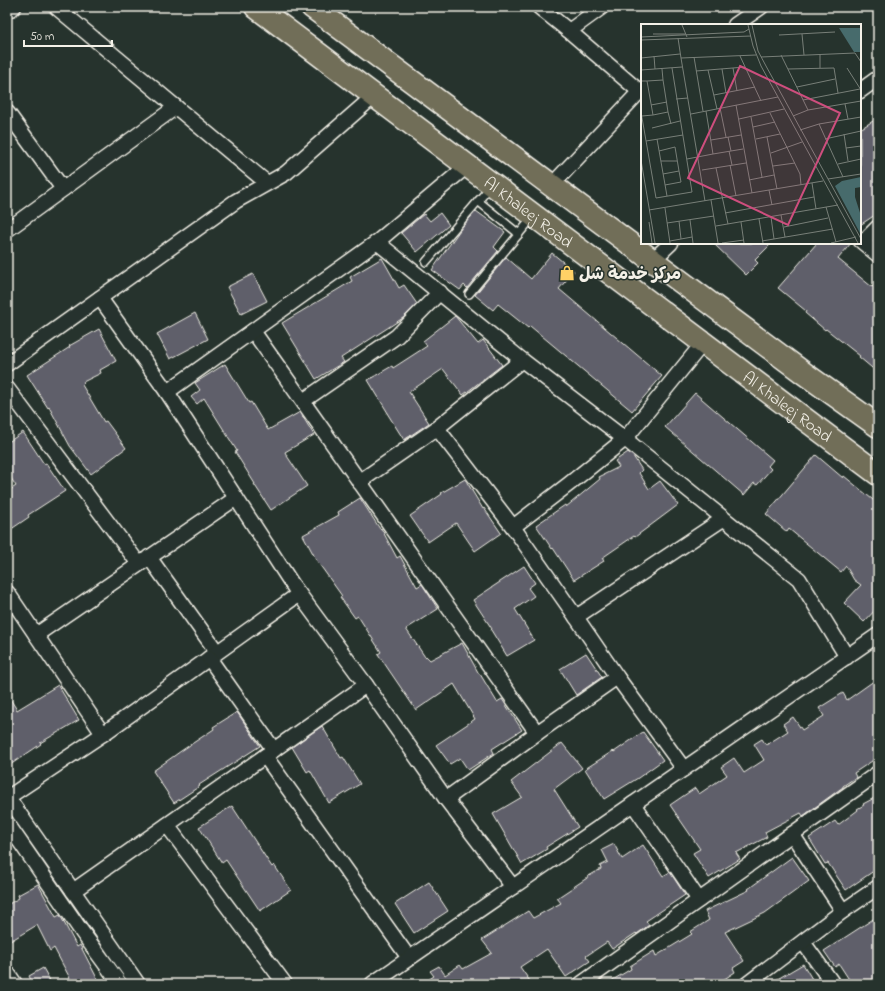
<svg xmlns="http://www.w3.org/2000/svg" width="885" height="991" font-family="'Indie Flower','Playpen Sans Arabic',sans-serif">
<rect width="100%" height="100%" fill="#26332d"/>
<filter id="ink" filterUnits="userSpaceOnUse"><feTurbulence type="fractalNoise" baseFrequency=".025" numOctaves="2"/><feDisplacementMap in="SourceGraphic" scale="8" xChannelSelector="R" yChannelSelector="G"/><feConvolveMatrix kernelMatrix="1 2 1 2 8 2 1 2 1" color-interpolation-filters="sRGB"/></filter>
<g filter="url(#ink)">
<g fill="#5e5e6b" stroke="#f4f1e8">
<polygon points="878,118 878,213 860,225 860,129"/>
<polygon points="476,211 505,232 494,247 498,251 467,288 464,285 460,290 432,270 448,247 462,227"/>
<polygon points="440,213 449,225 417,252 401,233 424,214 430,221"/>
<polygon points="713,243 772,243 755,260 758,263 746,275"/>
<polygon points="817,243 851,243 838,259 872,287 873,286 878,291 878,373 859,357 860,356 826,329 825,330 805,313 806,311 778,288"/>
<polygon points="552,253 574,271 559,289 662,376 632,411 530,326 528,328 498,304 493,310 475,295 506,257 531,279"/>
<polygon points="382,258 399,288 404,285 417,304 403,318 341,358 344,362 316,379 282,323 352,281 350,277"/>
<polygon points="253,274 267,301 241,314 227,287"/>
<polygon points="195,313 208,339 170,359 157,334"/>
<polygon points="455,316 478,344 483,340 502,365 463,395 443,369 409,392 429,423 404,440 387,413 388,413 368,380 392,366 393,368 427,346 423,341"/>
<polygon points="99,329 116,361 100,370 101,373 83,382 84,383 82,385 104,422 106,421 126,448 91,474 70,446 49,407 48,408 27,375 70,347 69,346"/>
<polygon points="225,364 249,403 251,402 268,430 300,412 314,435 285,452 287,456 307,486 271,510 254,484 255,484 235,452 237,451 204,398 197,404 191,397 200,390 195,383"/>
<polygon points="695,393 773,460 768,466 771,469 757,485 754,483 744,495 665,427"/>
<polygon points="23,432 44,464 46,463 65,491 28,515 29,517 7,532 7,492 16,486 7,472 7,443"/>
<polygon points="628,452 633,456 642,470 639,473 649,489 660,481 678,505 635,537 634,536 602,558 604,561 574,580 553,548 552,549 536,525 565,505 566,507 600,479 599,477 619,467 615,461"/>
<polygon points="816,455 843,478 844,476 878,504 878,607 864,622 844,603 861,585 854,580 846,566 841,572 789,529 787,532 766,514"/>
<polygon points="465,479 483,509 484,508 501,533 475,551 456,523 428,542 410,516 442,494 441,493"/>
<polygon points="360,498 380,529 381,528 397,558 400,556 417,587 422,584 438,609 406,629 425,657 426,656 430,660 462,643 479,674 480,674 497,702 502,699 522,730 492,749 494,753 468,770 460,758 450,764 436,745 475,719 454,684 416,710 378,654 381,652 358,616 355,618 340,597 342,596 317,561 303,535 339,515 338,512"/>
<polygon points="524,566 535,583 528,588 534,596 515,609 534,640 507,656 491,630 492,629 473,600"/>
<polygon points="586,653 602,677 576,695 560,669"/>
<polygon points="878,678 878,757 854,773 856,777 843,786 843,787 803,816 801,813 765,832 767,837 736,853 740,859 709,878 693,853 700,849 670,805 695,788 699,794 727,775 721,767 734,758 744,773 764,760 754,744 762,739 766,745 788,731 783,724 793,717 802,730 824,716 819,708 843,693 847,700"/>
<polygon points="58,685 79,720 40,743 41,744 7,767 7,694 17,710"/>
<polygon points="237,712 260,746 199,785 200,786 174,803 153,771 181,751 214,729 213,727"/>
<polygon points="322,726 341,758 343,757 360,784 329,803 310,770 307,772 292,747"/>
<polygon points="643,732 663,760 638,778 604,799 585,769 613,751 614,752"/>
<polygon points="562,743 582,768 554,789 578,827 546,847 547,849 522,864 493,814 522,797 511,782"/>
<polygon points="878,796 878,868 846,890 828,863 825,864 809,838 835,821 838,825 858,810 857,809 864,805 863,804"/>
<polygon points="232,806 272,867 274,865 291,890 260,911 226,860 222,863 199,827"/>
<polygon points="614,844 622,859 643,845 663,876 670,872 685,895 646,921 649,925 637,934 636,933 612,949 607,942 586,956 590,961 566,977 547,949 520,967 532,984 422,984 434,976 430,971 439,966 445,975 460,965 463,969 492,953 482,940 528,911 533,918 561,903 557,898 587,878 587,877 601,869 600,866 608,862 602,850"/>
<polygon points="792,857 809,881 765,913 725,932 744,961 733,968 735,972 717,984 606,984 631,969 630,966 654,951 656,956 692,934 690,932 709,920 705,911 749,890 748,889"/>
<polygon points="429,882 448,911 414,933 395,904"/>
<polygon points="38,884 56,917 60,915 77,947 80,945 100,984 73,984 54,948 50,951 37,925 7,943 7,905 19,898 18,895"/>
<polygon points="878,916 878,984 852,984 839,964 835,967 824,951"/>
<polygon points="803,964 815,984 769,984"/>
<polygon points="43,968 52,984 33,984 29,976"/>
</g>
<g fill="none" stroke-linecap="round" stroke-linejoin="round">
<defs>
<g id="service">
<polyline points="478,201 519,234"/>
<polyline points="426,262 491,186"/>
<polyline points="469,294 533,217"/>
</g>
<g id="minor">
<polyline points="56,7 267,183"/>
<polyline points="539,7 569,31 639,91"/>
<polyline points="7,11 14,7"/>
<polyline points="735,25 761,7"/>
<polyline points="569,31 602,7"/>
<polyline points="860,91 878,78"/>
<polyline points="7,112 63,189"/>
<polyline points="552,185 642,89"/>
<polyline points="7,230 176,107"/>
<polyline points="860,240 878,255"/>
<polyline points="377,242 522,360 625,439 799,579 847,657"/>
<polyline points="863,242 878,227"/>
<polyline points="653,260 671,243"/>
<polyline points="100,298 167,392 294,587 366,685 446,799 513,887"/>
<polyline points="253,331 537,733"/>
<polyline points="7,364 236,201 286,173 374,96"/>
<polyline points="7,388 139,564"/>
<polyline points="167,392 377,242 467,166"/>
<polyline points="303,401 397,336 440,292"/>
<polyline points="437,428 513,527 576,617 617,677 684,769"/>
<polyline points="359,482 437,428 522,360"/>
<polyline points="513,527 569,484 625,439 703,343"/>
<polyline points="149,557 217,652"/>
<polyline points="7,592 103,734 299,594"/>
<polyline points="576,617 723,519"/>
<polyline points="36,635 236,498"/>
<polyline points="209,658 274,750"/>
<polyline points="265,756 409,958"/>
<polyline points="7,796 138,984"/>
<polyline points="7,798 103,734"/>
<polyline points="446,799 537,733 617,677"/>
<polyline points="633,804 699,900"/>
<polyline points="7,823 82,932 120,984"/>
<polyline points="167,825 285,984"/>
<polyline points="792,834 843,911"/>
<polyline points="73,891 366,685"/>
<polyline points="803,942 833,984"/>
<polyline points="7,972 15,984"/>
<polyline points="372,984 878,635"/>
<polyline points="581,984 878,773"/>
<polyline points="747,984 843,911 878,887"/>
</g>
<g id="primary">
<path id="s1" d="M 256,7 L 878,474"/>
<polyline points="312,7 805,374 878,426"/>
</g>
</defs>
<use href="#service" stroke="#f4f1e8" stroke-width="10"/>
<use href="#minor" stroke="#f4f1e8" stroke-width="17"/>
<use href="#primary" stroke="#f4f1e8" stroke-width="25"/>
<use href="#service" stroke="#26332d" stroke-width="7"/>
<use href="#minor" stroke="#26332d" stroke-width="14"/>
<use href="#primary" stroke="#716e59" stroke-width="22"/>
</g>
</g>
<defs>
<symbol id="shop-bare" viewBox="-9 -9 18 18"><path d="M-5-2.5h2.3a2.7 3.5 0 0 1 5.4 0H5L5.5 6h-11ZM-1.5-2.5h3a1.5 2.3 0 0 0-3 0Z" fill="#ffd166" stroke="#26332d" stroke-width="2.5" paint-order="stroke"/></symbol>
</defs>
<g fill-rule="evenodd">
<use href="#shop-bare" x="556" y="262" width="22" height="22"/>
</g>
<g text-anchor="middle" stroke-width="3" stroke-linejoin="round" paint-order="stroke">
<g font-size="17" fill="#f4f1e8" stroke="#26332d">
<text dy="6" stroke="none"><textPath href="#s1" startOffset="341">Al Khaleej Road</textPath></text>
<text dy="6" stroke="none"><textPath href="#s1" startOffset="665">Al Khaleej Road</textPath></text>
</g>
<g font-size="17" font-weight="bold" fill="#f4f1e8" stroke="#26332d" text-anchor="start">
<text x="579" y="279">مركز خدمة شل</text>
</g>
</g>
<g transform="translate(641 24)">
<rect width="220" height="220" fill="#26332d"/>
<path d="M 198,4 L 220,4 L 220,28 L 213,28 ZM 220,153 L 220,163 L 214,164 L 214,173 L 220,192 L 220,211 L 194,162 L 201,157 Z" fill="#476b6c"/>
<path fill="none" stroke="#787f78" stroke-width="1" d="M 41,1 L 46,13M 107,1 L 112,22 L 120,42 L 217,219M 111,1 L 117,27 L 125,42 L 220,215M 12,10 L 44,10M 161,10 L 163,31M 138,11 L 194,8M 0,13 L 103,8 L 108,5M 37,14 L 40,34M 0,16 L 110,12M 179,30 L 179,44M 140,31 L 167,86M 13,32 L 14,45M 99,32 L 120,77M 53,33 L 62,87M 120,33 L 214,29 L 220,38M 0,34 L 39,30M 92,44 L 96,67M 206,44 L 220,66M 81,45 L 85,69M 147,45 L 193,44 L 197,69M 0,46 L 41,43M 67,46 L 76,85M 55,47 L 104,43M 0,57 L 6,57 L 12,91 L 1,92M 6,57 L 22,56 L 21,45M 156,63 L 194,55M 73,71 L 114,63M 35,75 L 47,74M 162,76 L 219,65M 204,80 L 207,95M 10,81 L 26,78M 95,81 L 111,169M 79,84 L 85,113M 65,87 L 72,130 L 102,125M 0,88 L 15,174 L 51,168 L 31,44M 27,88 L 30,100M 129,89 L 159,150 L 160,161M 50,90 L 137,73M 12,91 L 27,88 L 22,56M 152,92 L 167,86 L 220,77M 110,93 L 121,153M 98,95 L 143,85M 178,100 L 202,153M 112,103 L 134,98M 11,104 L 39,97M 159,106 L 178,100 L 220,93M 203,110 L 207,137M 87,113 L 90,127M 126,113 L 136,165M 16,115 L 26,172M 115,115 L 139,110M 184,115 L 220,107M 70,116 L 100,111M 5,117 L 42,111M 205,124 L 220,122M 18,127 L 34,123 L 38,147 L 22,150M 88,127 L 91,141M 130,129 L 161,118M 46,135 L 72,130M 0,136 L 14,219M 20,137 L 36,137M 197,140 L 220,135M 89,141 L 95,172M 132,142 L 154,139M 75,144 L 87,200M 61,146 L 105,139M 187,155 L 220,150M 108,156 L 133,151M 171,159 L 175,185M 24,161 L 40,158 L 38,147M 128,166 L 131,181M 70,176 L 77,219M 64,177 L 40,34 L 115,31M 185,183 L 195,218M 24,184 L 29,219M 8,186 L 182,157M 84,189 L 173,173M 140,191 L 144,213M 130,193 L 133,215M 118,195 L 122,219M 49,196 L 52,219M 38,197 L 40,215M 8,198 L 11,219M 100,198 L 103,219M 26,199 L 73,192M 75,202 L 197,181M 143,203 L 187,194M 29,217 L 51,213M 121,217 L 192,205M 81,219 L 103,216M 190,219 L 215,213"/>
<path fill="#ce4e7e" fill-opacity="0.15" stroke="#ce4e7e" stroke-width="2" d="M 99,42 L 199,89 L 147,201 L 47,154 Z"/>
<rect width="220" height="220" fill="none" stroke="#f4f1e8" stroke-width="2"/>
</g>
<rect width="885" height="991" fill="none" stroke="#26332d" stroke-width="24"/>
<rect x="12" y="12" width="861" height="967" fill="none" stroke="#f4f1e8" stroke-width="1.5" filter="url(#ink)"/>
<path d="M24 40v6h88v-6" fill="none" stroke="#f4f1e8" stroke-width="2"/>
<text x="30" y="40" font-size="12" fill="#f4f1e8" stroke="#26332d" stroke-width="3" paint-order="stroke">50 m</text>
</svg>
